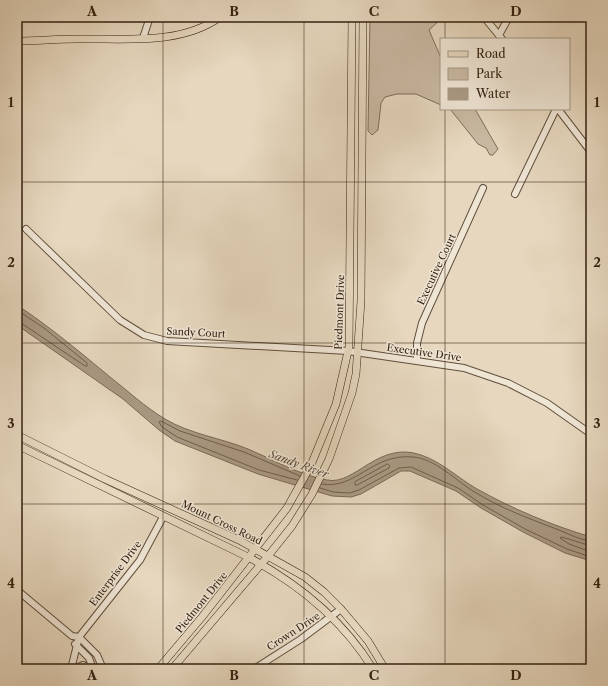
<svg xmlns="http://www.w3.org/2000/svg" width="608" height="686" font-family="'Libre Caslon Text',serif">
<rect width="100%" height="100%" fill="#e6d7be"/>
<filter id="stains"><feTurbulence type="fractalNoise" baseFrequency=".005" numOctaves="4"/><feColorMatrix values="0 0 0 0 .2 0 0 0 0 .09 0 0 0 0 .02 0 0 0 .5 -.17"/></filter>
<radialGradient id="worn" r=".72"><stop offset=".6" stop-color="#630" stop-opacity="0"/><stop offset="1" stop-color="#630" stop-opacity=".3"/></radialGradient>
<g fill="#c8b8a1" stroke="#7e6d59">
<polygon points="370,17 443,17 429,30 441,58 441,105 416,94 397,94 385,97 381,103 378,130 372,135 368,131"/>
<polygon points="450,109 475,109 498,149 493,155 490,155 486,148 478,144"/>
</g>
<path fill="#a99983" stroke="#7a6955" d="M 17,305 C 50,327 80,352 110,377 C 128,391 145,407 165,419 C 190,434 221,438 248,449 C 274,460 299,475 327,480 C 355,486 378,440 421,455 C 442,462 458,478 477,489 C 513,509 551,525 591,537 L 591,561 L 565,553 L 523,532 L 481,508 L 456,491 L 410,471 L 401,471 L 361,494 L 351,497 L 332,496 L 258,474 L 175,441 L 159,430 L 123,399 L 17,325 Z"/>
<g fill="none" stroke-linecap="round" stroke-linejoin="round">
<g stroke="#6e5e4a" stroke-width="1">
<polyline points="17,310 44,328 87,363 87,366 85,366 21,323 17,322"/>
<polygon points="388,464 390,466 389,468 357,485 355,485 355,482"/>
<polyline points="297,480 259,470 177,437 162,427 159,422 161,421 180,431 244,452 300,476"/>
<path d="M 322,484 C 356,490 372,453 413,457 C 436,459 455,480 473,491 C 500,508 530,519 559,530 C 569,534 580,540 591,541"/>
<polyline points="320,488 333,492 350,493 359,490 399,468 411,467 458,488 483,505 525,529 567,549 591,557"/>
<polyline points="591,546 562,537 560,538 569,544 591,552"/>
</g>
<defs>
<g id="minor">
<polyline points="484,17 502,39"/>
<polyline points="499,35 509,17"/>
<polyline points="143,38 150,17"/>
<polyline points="558,109 591,152"/>
<polyline points="515,194 556,109"/>
<polyline points="26,229 120,320 144,335 167,341 348,351 464,368 508,383 547,403 591,434"/>
<polyline points="417,360 417,343 422,323 483,188"/>
<polyline points="17,590 72,636 79,637"/>
<polyline points="79,637 97,655 103,669"/>
<polyline points="75,644 89,658 93,669"/>
<polyline points="71,669 79,637 140,560 163,517"/>
<polyline points="74,669 83,665 92,669"/>
<polyline points="254,669 301,639 341,609"/>
</g>
<g id="major">
<path d="M 17,41 C 37,41 56,39 76,39 C 122,38 180,46 220,17"/>
<polyline points="17,435 105,479 239,540 305,577 324,592 341,609 368,641 385,669"/>
<path d="M 17,445 L 250,558 C 300,585 343,620 373,669"/>
<polyline points="158,669 202,617 287,508 311,465 336,404 349,347 352,17"/>
<polyline points="172,669 268,556 292,526 312,494 329,459 352,393 356,374 361,301 363,17"/>
</g>
</defs>
<use href="#minor" stroke="#604f3c" stroke-width="8"/>
<use href="#major" stroke="#342211" stroke-width="8"/>
<use href="#minor" stroke="#efe5d5" stroke-width="6"/>
<use href="#major" stroke="#e6d7be" stroke-width="7"/>
</g>
<path fill="none" stroke="#342211" stroke-width="1" stroke-opacity="0.55" d="M 163,17 L 163,669M 304,17 L 304,669M 445,17 L 445,39M 445,109 L 445,669M 17,182 L 591,182M 17,343 L 591,343M 17,504 L 591,504"/>
<g text-anchor="middle" stroke-width="3" stroke-linejoin="round" paint-order="stroke">
<g font-size="10" fill="#342211" stroke="#efe5d5">
<text transform="translate(436 269) rotate(-65)" y="4">Executive Court</text>
<text transform="translate(339 312) rotate(-88)" y="4">Piedmont Drive</text>
<text transform="translate(196 332) rotate(3)" y="4">Sandy Court</text>
<text transform="translate(424 352) rotate(8)" y="4">Executive Drive</text>
<text transform="translate(222 522) rotate(26)" y="4">Mount Cross Road</text>
<text transform="translate(115 573) rotate(-53)" y="4">Enterprise Drive</text>
<text transform="translate(201 602) rotate(-51)" y="4">Piedmont Drive</text>
<text transform="translate(293 631) rotate(-33)" y="4">Crown Drive</text>
</g>
<g font-size="11" font-style="italic" fill="#5d4c39" stroke="#efe5d5">
<text transform="translate(299 464) rotate(20)" y="4">Sandy River</text>
</g>
</g>
<rect width="608" height="686" fill="none" stroke="#e6d7be" stroke-width="44"/>
<rect x="440" y="38" width="130" height="72" fill="#efe5d5" stroke="#a49787"/>
<rect x="448" y="51" width="20" height="6" fill="#e6d7be" stroke="#a49787"/>
<text x="476" y="58" font-size="12" fill="#342211">Road</text>
<rect x="448" y="68" width="20" height="12" fill="#c8b8a1" stroke="#a49787"/>
<text x="476" y="78" font-size="12" fill="#342211">Park</text>
<rect x="448" y="88" width="20" height="12" fill="#a99983" stroke="#a49787"/>
<text x="476" y="98" font-size="12" fill="#342211">Water</text>
<rect x="22" y="22" width="564" height="642" fill="none" stroke="#342211" stroke-width="1.5"/>
<g font-size="13" text-anchor="middle" font-weight="bold" fill="#342211">
<text x="92" y="16">A</text>
<text x="234" y="16">B</text>
<text x="374" y="16">C</text>
<text x="516" y="16">D</text>
<text x="11" y="107">1</text>
<text x="597" y="107">1</text>
<text x="11" y="267">2</text>
<text x="597" y="267">2</text>
<text x="11" y="428">3</text>
<text x="597" y="428">3</text>
<text x="11" y="588">4</text>
<text x="597" y="588">4</text>
<text x="92" y="680">A</text>
<text x="234" y="680">B</text>
<text x="374" y="680">C</text>
<text x="516" y="680">D</text>
</g>
<rect width="100%" height="100%" filter="url(#stains)"/>
<rect width="100%" height="100%" fill="url(#worn)"/>
</svg>
